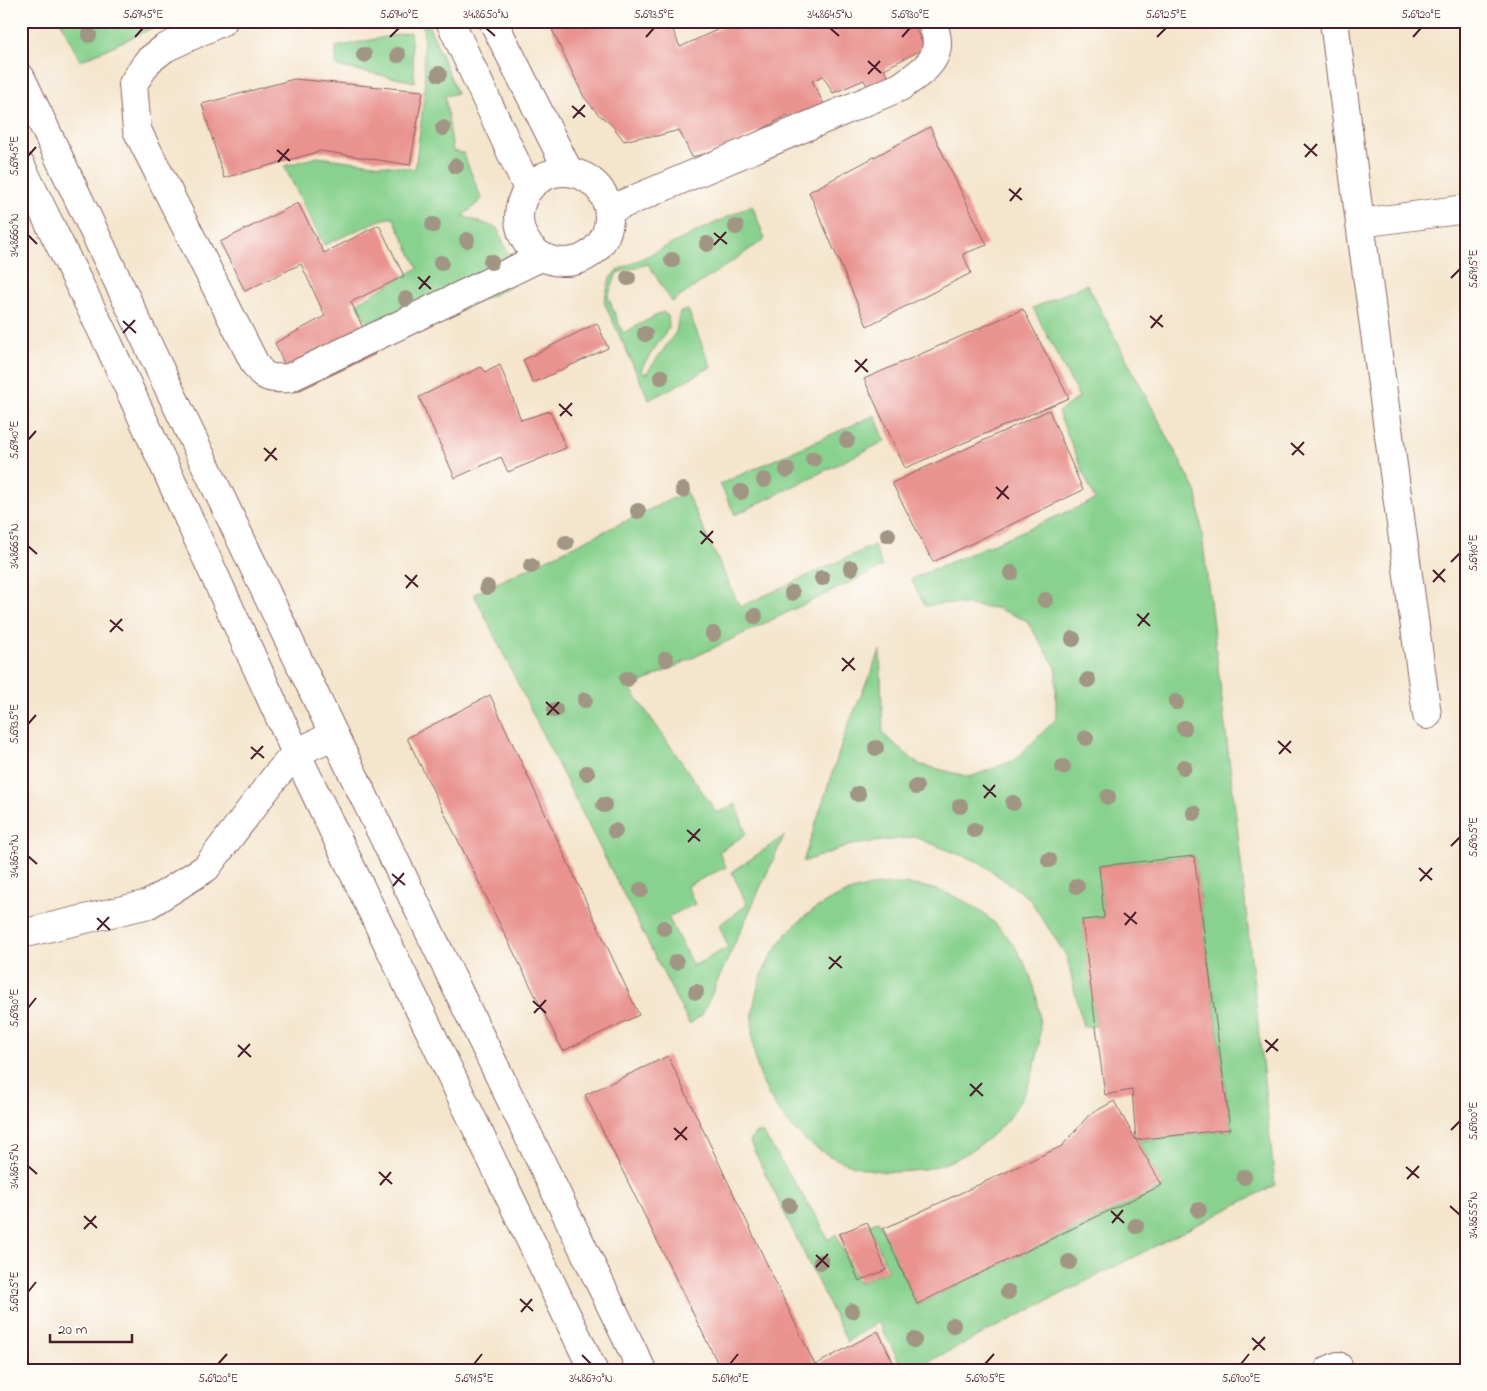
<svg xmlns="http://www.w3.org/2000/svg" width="1487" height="1391" font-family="'Indie Flower',sans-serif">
<rect width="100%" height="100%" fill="#fdfcf7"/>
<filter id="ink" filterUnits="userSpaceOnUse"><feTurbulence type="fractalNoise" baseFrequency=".02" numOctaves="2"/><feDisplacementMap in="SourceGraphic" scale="10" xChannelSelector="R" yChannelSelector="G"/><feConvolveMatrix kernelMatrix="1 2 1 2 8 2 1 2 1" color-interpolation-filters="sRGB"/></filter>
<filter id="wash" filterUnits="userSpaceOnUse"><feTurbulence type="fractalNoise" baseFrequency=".0096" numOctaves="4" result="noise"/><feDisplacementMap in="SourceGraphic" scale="20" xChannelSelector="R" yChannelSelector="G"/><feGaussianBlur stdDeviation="1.12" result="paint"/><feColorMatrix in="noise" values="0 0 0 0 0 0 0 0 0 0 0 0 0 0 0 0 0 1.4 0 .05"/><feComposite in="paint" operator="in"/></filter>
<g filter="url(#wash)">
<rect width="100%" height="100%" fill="#f4e5cc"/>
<g fill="#88d18e" stroke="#69785c">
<polygon points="60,21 168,21 80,61"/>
<polygon points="423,21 427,21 457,93 445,96 453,151 463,153 482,199 463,216 497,228 518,275 512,286 380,348 357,303 418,268 393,217 380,220 324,245 284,166 317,157 415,169 425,90"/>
<polygon points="410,32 415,82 336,66 336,47"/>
<polygon points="752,205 765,239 672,302 648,264 617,273 608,297 623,333 663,312 668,316 669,327 644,364 641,370 646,374 676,332 680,312 688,310 711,367 649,400 604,302 610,278 616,271"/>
<polygon points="1087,284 1197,493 1238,834 1275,1185 912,1370 904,1370 878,1322 847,1342 750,1142 755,1133 763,1133 819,1221 828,1240 836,1234 858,1283 888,1270 869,1224 878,1221 917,1305 1164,1186 1138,1141 1231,1130 1194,856 1099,866 1104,918 1083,920 1096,1026 1083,1027 1067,957 1029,898 979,862 914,837 851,845 803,862 847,728 880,651 883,734 918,764 970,777 1015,760 1056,719 1056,667 1026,620 996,608 950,603 925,606 911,579 1095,500 1058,412 1079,397 1033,308"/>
<polygon points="875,415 885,441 735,515 720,484"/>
<polygon points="686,492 740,607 874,545 882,567 630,688 717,813 736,804 746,834 719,852 726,867 687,886 695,904 668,917 693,966 728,947 719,925 747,905 732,872 784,836 702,1015 689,1024 550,749 474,594"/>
<circle cx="896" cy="1028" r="144"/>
</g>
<g id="blocks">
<g fill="#e9928e">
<polygon points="548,21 669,21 680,47 736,21 912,21 925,48 884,69 899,96 877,105 864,80 833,93 823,76 812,81 834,124 801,140 788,115 728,148 692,157 679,130 657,136 641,137 624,141 611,124 598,114 584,97"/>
<polygon points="294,79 423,91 410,165 321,151 224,178 202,104"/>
<polygon points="930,127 987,245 963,254 971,273 867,326 809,192"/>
<polygon points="298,203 324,253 379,225 404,276 351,302 375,354 296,392 275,343 325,316 301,264 245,291 220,242"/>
<polygon points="1023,309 1069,398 905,468 864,379"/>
<polygon points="597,323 608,348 533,383 523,360"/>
<polygon points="500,365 521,420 550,411 566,448 508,472 501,457 455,478 419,397 481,367 486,372"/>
<polygon points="1049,410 1083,490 933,562 892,483"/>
<polygon points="490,695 639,1015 563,1051 407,738"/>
<polygon points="1194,856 1230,1129 1136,1140 1162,1185 917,1304 883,1229 1062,1146 1089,1115 1114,1101 1136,1140 1132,1090 1105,1095 1082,920 1104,918 1099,866"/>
<polygon points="668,1056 815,1365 878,1331 897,1370 721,1370 585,1095"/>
<polygon points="867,1222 886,1270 859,1281 839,1234"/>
</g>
</g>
</g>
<g filter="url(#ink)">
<use href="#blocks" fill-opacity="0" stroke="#866463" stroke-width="1"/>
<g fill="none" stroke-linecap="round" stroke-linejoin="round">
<defs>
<g id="minor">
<path d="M 223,21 L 165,48 L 148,61 L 133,84 L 137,130 L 255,364 C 264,379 272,379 289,378 L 541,257"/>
<polyline points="450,21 528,189"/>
<polyline points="493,21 569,172"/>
<polyline points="1334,21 1360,223 1427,715"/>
<polyline points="21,78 334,735 642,1370"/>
<polyline points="21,166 109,345 296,753 593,1370"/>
<circle cx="564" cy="217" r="45"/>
<path d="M 609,210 L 900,87 C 927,69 948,55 931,21"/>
<polyline points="1360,223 1466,209"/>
<polyline points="21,934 149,904 206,868 276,776 296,753 334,735"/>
<polyline points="1329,1370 1338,1366 1338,1370"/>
</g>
</defs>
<use href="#minor" stroke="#866463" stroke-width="30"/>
<use href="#minor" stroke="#fff" stroke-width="28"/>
</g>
<g fill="#a19584">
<circle cx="89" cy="35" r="8"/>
<circle cx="364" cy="55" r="8"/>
<circle cx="398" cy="55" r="8"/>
<circle cx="439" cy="74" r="8"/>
<circle cx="443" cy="128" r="8"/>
<circle cx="456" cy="166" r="8"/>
<circle cx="433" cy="225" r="8"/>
<circle cx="736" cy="227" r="8"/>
<circle cx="467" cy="240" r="8"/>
<circle cx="707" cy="244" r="8"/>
<circle cx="672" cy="260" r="8"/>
<circle cx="491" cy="262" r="8"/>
<circle cx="441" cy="263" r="8"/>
<circle cx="628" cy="278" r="8"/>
<circle cx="406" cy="299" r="8"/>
<circle cx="645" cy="334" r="8"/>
<circle cx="661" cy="377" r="8"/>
<circle cx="847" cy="440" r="8"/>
<circle cx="813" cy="459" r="8"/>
<circle cx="787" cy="470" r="8"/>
<circle cx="764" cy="480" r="8"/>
<circle cx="683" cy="490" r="8"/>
<circle cx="741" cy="492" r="8"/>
<circle cx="638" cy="511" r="8"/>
<circle cx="888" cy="535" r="8"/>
<circle cx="566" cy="543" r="8"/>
<circle cx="531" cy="566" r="8"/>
<circle cx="851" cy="568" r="8"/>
<circle cx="1011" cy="573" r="8"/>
<circle cx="822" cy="578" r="8"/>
<circle cx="487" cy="587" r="8"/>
<circle cx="792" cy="593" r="8"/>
<circle cx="1045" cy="600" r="8"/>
<circle cx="755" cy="616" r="8"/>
<circle cx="713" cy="634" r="8"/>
<circle cx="1073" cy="639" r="8"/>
<circle cx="666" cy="659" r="8"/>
<circle cx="627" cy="679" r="8"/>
<circle cx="1088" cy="680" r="8"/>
<circle cx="585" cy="700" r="8"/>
<circle cx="1176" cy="702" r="8"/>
<circle cx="555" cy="710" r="8"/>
<circle cx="1184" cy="728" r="8"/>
<circle cx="1086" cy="738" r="8"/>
<circle cx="876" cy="748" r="8"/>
<circle cx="1063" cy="767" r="8"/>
<circle cx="1184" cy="767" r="8"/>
<circle cx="587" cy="773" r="8"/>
<circle cx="916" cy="787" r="8"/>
<circle cx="858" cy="794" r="8"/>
<circle cx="1108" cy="797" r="8"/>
<circle cx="1013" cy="803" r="8"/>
<circle cx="604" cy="805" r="8"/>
<circle cx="960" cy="806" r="8"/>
<circle cx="1194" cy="813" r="8"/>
<circle cx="974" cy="830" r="8"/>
<circle cx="615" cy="831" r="8"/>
<circle cx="1049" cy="860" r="8"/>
<circle cx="1077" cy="886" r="8"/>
<circle cx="641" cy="890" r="8"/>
<circle cx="664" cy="928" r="8"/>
<circle cx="676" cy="962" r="8"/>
<circle cx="696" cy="992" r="8"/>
<circle cx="1244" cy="1177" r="8"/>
<circle cx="789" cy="1205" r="8"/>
<circle cx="1199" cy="1210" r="8"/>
<circle cx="1136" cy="1226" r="8"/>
<circle cx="821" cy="1262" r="8"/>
<circle cx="1069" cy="1262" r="8"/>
<circle cx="1008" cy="1292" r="8"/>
<circle cx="852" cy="1311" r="8"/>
<circle cx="953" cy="1325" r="8"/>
<circle cx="914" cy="1340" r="8"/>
</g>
</g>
<path fill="none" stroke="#4a1f2b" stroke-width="2" d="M 486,28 L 495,36M 830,28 L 839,36M 135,37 L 143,28M 390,37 L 399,28M 646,37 L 654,28M 902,37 L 910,28M 1157,37 L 1166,28M 1413,37 L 1421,28M 868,61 L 881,73M 868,74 L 880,61M 572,106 L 585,117M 573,118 L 585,105M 1304,144 L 1317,156M 277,150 L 290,161M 28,156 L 36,147M 1305,157 L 1317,144M 278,162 L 289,149M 1009,189 L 1022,200M 1010,201 L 1021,188M 714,233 L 727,244M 28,235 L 37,244M 714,245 L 726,232M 418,277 L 431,289M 1451,278 L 1460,269M 419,289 L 430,276M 1150,316 L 1163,327M 123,321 L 136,333M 1151,328 L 1162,315M 123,333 L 135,320M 855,360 L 868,372M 855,372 L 867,359M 559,404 L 572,416M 560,416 L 572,403M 28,440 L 36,431M 1291,443 L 1304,455M 264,448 L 277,460M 1292,455 L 1304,442M 265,461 L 276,448M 996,487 L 1009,499M 997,499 L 1008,486M 700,531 L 713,543M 701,544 L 713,531M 28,546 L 37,554M 1451,562 L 1460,553M 1433,570 L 1445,582M 405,575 L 418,587M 1433,582 L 1445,569M 406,588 L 417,575M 1137,614 L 1150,626M 110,620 L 123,631M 1138,626 L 1149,613M 110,632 L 122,619M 842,658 L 855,670M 842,671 L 854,658M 546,702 L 559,714M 547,715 L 559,702M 28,724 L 36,715M 1278,741 L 1291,753M 251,747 L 264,758M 1279,754 L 1291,741M 251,759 L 263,746M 983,785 L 996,797M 984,798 L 995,785M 687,830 L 700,841M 688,842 L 700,829M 1451,846 L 1460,837M 28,856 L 37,864M 1419,868 L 1432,880M 392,874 L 405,885M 1420,881 L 1432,868M 393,886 L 404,873M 1124,913 L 1137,924M 97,918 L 110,930M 1125,925 L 1136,912M 97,930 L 109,917M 829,957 L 842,968M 829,969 L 841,956M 533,1001 L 546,1013M 28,1008 L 36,998M 534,1013 L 546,1000M 1265,1040 L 1278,1051M 238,1045 L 251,1057M 1266,1052 L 1278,1039M 238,1057 L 250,1044M 970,1084 L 983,1096M 970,1096 L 982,1083M 674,1128 L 687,1140M 1451,1130 L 1460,1121M 675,1140 L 687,1127M 28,1166 L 37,1174M 1406,1167 L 1419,1178M 379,1172 L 392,1184M 1407,1179 L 1419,1166M 380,1185 L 391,1172M 1450,1206 L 1460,1215M 1111,1211 L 1124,1223M 84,1216 L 97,1228M 1112,1223 L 1123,1210M 84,1229 L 96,1216M 816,1255 L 829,1267M 816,1267 L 828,1254M 28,1292 L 36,1282M 520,1299 L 533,1311M 521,1312 L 532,1299M 1252,1338 L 1265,1350M 1253,1350 L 1265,1337M 582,1355 L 591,1364M 218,1364 L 227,1354M 474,1364 L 482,1354M 730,1364 L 738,1354M 985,1364 L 994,1354M 1241,1364 L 1249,1354"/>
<rect width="1487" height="1391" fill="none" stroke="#fdfcf7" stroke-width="55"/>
<path d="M50 1334v8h82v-8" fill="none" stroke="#4a1f2b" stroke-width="2.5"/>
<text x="58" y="1334" font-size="15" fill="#4a1f2b" stroke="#fdfcf7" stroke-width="4" paint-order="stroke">20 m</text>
<rect x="28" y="28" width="1432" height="1336" fill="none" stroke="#4a1f2b" stroke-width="2"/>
<g font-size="12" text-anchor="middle" fill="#4a1f2b">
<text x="143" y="18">5.6945°E</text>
<text x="399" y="18">5.6940°E</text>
<text x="486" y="18">34.8650°N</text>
<text x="654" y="18">5.6935°E</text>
<text x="830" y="18">34.8645°N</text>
<text x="910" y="18">5.6930°E</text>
<text x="1166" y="18">5.6925°E</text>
<text x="1421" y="18">5.6920°E</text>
<text transform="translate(14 156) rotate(-90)" y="4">5.6945°E</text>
<text transform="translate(14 235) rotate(-90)" y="4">34.8660°N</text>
<text transform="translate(1473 269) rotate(-90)" y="4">5.6915°E</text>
<text transform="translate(14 440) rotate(-90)" y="4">5.6940°E</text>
<text transform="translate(14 546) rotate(-90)" y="4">34.8665°N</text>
<text transform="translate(1473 553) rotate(-90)" y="4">5.6910°E</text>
<text transform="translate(14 724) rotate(-90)" y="4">5.6935°E</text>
<text transform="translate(1473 837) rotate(-90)" y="4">5.6905°E</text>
<text transform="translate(14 856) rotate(-90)" y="4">34.8670°N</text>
<text transform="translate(14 1008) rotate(-90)" y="4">5.6930°E</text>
<text transform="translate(1473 1121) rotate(-90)" y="4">5.6900°E</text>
<text transform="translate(14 1166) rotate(-90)" y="4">34.8675°N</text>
<text transform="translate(1473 1215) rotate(-90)" y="4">34.8655°N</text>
<text transform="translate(14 1292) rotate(-90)" y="4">5.6925°E</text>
<text x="218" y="1382">5.6920°E</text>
<text x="474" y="1382">5.6915°E</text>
<text x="591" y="1382">34.8670°N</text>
<text x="730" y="1382">5.6910°E</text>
<text x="985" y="1382">5.6905°E</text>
<text x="1241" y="1382">5.6900°E</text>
</g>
</svg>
